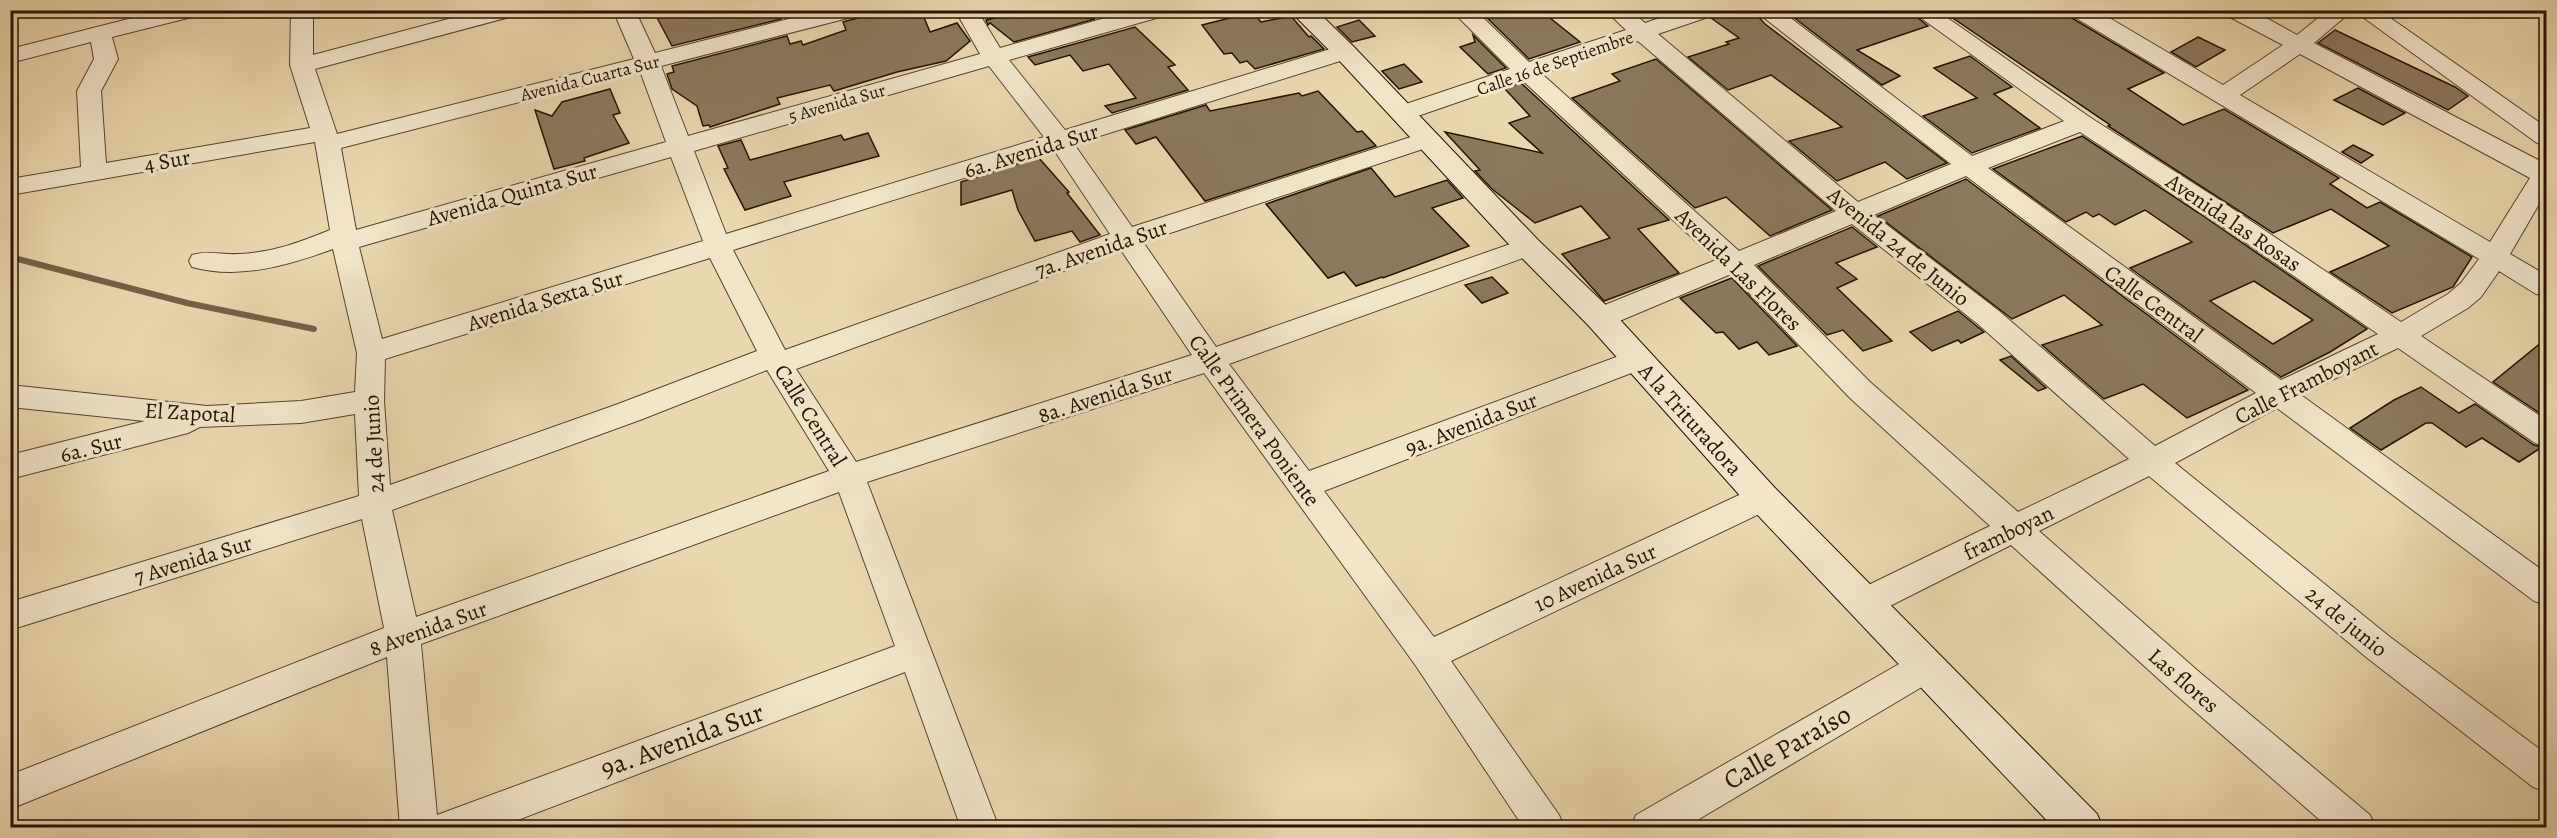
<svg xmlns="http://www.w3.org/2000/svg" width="2557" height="838" font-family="Alegreya,serif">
<rect width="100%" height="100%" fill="#ebd7ae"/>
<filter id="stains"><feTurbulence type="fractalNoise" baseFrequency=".00333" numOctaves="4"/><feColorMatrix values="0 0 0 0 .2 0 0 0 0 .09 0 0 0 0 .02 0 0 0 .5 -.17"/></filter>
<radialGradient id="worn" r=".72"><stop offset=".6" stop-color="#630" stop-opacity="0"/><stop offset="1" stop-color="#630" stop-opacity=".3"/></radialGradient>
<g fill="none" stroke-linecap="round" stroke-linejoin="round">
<polyline stroke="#746045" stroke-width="6" points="10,257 187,303 314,329"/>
</g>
<g fill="#8c785b" stroke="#251201" stroke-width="1.5" fill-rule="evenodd">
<polygon points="653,10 778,10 781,19 672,46"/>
<polygon points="865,10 921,10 930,32 957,23 970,41 946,61 897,72 834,91 830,85 777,98 780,104 710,127 709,125 703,126 697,106 672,89 667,74 674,72 672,66 787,36 790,44 801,41 803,45 846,30 843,22 861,17"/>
<polygon points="1028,10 1036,10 1095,19 1014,42 990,23 988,25 986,20"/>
<polygon points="1479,10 1540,10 1580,42 1529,59"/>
<polygon points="1719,10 1752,10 1765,24 1947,163 1907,179 1885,162 1837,181 1789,141 1842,127 1771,75 1728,90 1688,57 1729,44 1726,42 1739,38 1711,18"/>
<polygon points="1795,10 1908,10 1928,26 1857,50 1900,76 1882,85 1788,13"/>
<polygon points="1941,10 2066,10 2070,17 2164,73 2128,89 2183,125 2224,109 2339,178 2330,184 2367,208 2380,202 2472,257 2453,287 2392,313 2330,272 2389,246 2331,209 2273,233 2108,126 2110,125"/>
<polygon points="1253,12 1261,22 1291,16 1309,37 1311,36 1324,49 1255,69 1247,61 1240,63 1232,53 1224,54 1202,25"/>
<polygon points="1359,20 1375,36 1352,42 1337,27"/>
<polygon points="1135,27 1175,65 1168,67 1188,90 1112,113 1105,106 1136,98 1109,64 1083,71 1070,55 1035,65 1028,57"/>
<polygon points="2335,30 2455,87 2468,96 2448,110 2318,43"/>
<polygon points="1473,35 1506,68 1488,74 1460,47 1475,42"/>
<polygon points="2198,37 2225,50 2196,67 2171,52"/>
<polygon points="1970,56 2012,87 1994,94 2040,128 1972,153 1923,116 1977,98 1934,68"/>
<polygon points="1656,59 1832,210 1770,236 1726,197 1695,208 1572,98 1620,81 1612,74"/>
<polygon points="1404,64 1422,82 1399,89 1382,71"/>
<polygon points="1521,83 1669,220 1638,229 1679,273 1604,301 1562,254 1610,238 1581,206 1535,223 1492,189 1475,171 1480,170 1445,132 1542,153 1509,123 1530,116 1504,88"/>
<polygon points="2358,88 2405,113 2383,125 2334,100"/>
<polygon points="610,89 620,113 613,115 629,143 584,158 585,161 554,169 535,110 552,116 562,102"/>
<polygon points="1318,91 1357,132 1362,131 1376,146 1205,201 1156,137 1136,144 1125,130 1206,105 1210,111 1299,93 1302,96"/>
<polygon points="868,133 879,156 784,182 791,196 745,210 724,169 728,168 718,146 741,140 750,160 841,135 844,140"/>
<path d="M 2082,136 L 2199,213 L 2367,329 L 2330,352 L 2281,377 L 2130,268 L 2192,242 L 2145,210 L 2115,225 L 2099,214 L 2093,217 L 2086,212 L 2066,222 L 1993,169 ZM 2254,281 L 2313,320 L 2273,344 L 2210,301 Z"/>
<polygon points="2353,145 2373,155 2361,163 2342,152"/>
<polygon points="1038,157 1069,192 1067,193 1100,235 1080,242 1072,231 1035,241 1018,210 1012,190 961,205 961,182"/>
<polygon points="1371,168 1395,197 1447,180 1463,198 1432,208 1469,246 1383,278 1382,277 1356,286 1344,272 1328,278 1266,204"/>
<polygon points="1966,179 2248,390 2187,418 2143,384 2104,399 2042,345 2102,325 2064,295 2012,319 1878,216"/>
<polygon points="1852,227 1877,247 1836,263 1857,279 1837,288 1892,341 1863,351 1843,330 1827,335 1758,266"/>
<polygon points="1492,277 1508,293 1482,303 1465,285"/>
<polygon points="1732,278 1797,346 1769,355 1757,342 1739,349 1723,332 1716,333 1680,298"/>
<polygon points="1958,311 1984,332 1961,343 1958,340 1932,351 1910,332"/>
<polygon points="2547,338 2547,418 2493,382"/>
<polygon points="2011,356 2046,388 2038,391 2000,360"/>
<polygon points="2421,387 2459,413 2475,404 2534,445 2542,447 2519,462 2482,438 2466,447 2432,423 2426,423 2381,450 2350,428 2394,400"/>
</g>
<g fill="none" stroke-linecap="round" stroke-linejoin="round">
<defs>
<g id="street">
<path d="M 164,10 L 203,10 L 200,15 L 112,37 L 118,59 L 101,91 L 106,163 L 310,128 L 290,65 L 291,10 L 313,10 L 313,55 L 482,10 L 520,10 L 517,15 L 315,69 L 337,134 L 634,59 L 613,10 L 635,10 L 655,53 L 824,10 L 863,10 L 860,15 L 661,66 L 688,136 L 980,54 L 955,10 L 977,10 L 1000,48 L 1133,10 L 1170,10 L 1167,15 L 1009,60 L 1065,130 L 1337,47 L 1345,45 L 1353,47 L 1356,52 L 1353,57 L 1074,144 L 1132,227 L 1417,135 L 1426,132 L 1435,135 L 1438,140 L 1435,145 L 1143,242 L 1216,347 L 1519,241 L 1528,238 L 1537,241 L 1541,247 L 1537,253 L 1229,364 L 1309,471 L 1627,353 L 1637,350 L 1647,353 L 1651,360 L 1647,367 L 1324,491 L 1434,637 L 1752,489 L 1763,486 L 1774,489 L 1779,498 L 1774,507 L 1451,661 L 1559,815 L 1565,828 L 1524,828 L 1416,666 L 1204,373 L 867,482 L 999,828 L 961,828 L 905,672 L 497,828 L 400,828 L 387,657 L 10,809 L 10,775 L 384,628 L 362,519 L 10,630 L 10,602 L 359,496 L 355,414 L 301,423 L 200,427 L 188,433 L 10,479 L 10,455 L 145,421 L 10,407 L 10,385 L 207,406 L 301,401 L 355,392 L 357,353 L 333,249 C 289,265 240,280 192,267 L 189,261 L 192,255 C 208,250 223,255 239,254 C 271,253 301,242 330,230 L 315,142 L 10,195 L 10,179 L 81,167 L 77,91 L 94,59 L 91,42 L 10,63 L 10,49 ZM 989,66 L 1044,137 L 726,234 L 694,151 ZM 640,71 L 666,142 L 356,230 L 341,148 ZM 1054,150 L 1110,234 L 785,350 L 733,250 ZM 671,157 L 703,241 L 382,339 L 359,247 ZM 1121,250 L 1192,355 L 856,462 L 796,369 ZM 710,258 L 757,351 L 618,404 L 390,485 L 384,401 L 385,359 ZM 767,370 L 829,471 L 416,617 L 392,510 L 640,420 ZM 839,492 L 895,646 L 437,815 L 421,644 Z"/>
<path d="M 1451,10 L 1475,10 L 1529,62 L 1626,30 L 1605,10 L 1630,10 L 1645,23 L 1683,10 L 1717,10 L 1714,15 L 1658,34 L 1858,202 L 1951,164 L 1754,10 L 1780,10 L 1972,156 L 2064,121 L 1910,10 L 1936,10 L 2091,118 L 2218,199 L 2401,322 L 2448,294 L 2461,283 L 2479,259 L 2071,15 L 2068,10 L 2096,10 L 2223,85 L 2283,45 L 2226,15 L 2223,10 L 2252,10 L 2297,35 L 2328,10 L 2353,10 L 2314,43 L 2546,164 L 2546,192 L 2510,254 L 2546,275 L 2546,296 L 2536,294 L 2499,271 L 2481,297 L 2468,308 L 2421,336 L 2546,420 L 2546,446 L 2535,443 L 2398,348 L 2301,395 L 2546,573 L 2546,605 L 2534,601 L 2277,408 L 2175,463 L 2390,637 L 2546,754 L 2546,792 L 2533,787 L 2366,657 L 2149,476 L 2039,531 L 2198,671 L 2370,815 L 2376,828 L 2329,828 L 2174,693 L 2011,545 L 1876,613 L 1864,617 L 1852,613 L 1847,603 L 1852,593 L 1990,526 L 1850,398 L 1731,274 L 1610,325 L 1600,328 L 1590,325 L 1586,318 L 1590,311 L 1716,260 L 1522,80 L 1412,118 L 1403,120 L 1394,118 L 1391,113 L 1394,108 L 1510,69 ZM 1638,41 L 1836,211 L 1739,251 L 1542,74 ZM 2300,54 L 2530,178 L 2490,242 L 2240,95 ZM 2080,132 L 2200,211 L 2378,334 L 2281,380 L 1988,168 ZM 1966,176 L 2256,393 L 2155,446 L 1999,311 L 1874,215 ZM 1852,224 L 1979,325 L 2129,459 L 2018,512 L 1870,382 L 1754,265 Z"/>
<polygon points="2353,10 2379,10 2546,127 2546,145 2537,143"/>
<polygon points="1925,652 1937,656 1942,667 1937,678 1684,828 1630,828 1636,815 1913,656"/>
</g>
<polygon id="secondary" points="1289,10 1316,10 1354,47 1538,240 1611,310 1775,488 2097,814 2103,828 2054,828 1751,508 1589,326 1518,254 1336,57"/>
</defs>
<use href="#street" stroke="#56432c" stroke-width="2"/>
<use href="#secondary" stroke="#251201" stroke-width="2"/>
<use href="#street" fill="#f2e5ca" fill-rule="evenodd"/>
<use href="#secondary" fill="#f2e5ca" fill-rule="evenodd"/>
</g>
<g text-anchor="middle" stroke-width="6" stroke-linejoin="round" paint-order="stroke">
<g font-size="18" fill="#251201" stroke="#f2e5ca">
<text transform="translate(1555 63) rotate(-19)" y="6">Calle 16 de Septiembre</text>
<text transform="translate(590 78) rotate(-14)" y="6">Avenida Cuarta Sur</text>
<text transform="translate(837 103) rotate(-16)" y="6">5 Avenida Sur</text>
</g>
<g font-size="22" fill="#251201" stroke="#f2e5ca">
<text transform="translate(1031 150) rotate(-17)" y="8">6a. Avenida Sur</text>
<text transform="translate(167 160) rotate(-10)" y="8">4 Sur</text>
<text transform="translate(512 194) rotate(-16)" y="8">Avenida Quinta Sur</text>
<text transform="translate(2234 222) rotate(34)" y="8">Avenida las Rosas</text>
<text transform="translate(1899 246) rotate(39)" y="8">Avenida 24 de Junio</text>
<text transform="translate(1101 248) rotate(-19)" y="8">7a. Avenida Sur</text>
<text transform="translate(1739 269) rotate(44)" y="8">Avenida Las Flores</text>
<text transform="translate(545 300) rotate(-17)" y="8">Avenida Sexta Sur</text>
<text transform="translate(2154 303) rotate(36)" y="8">Calle Central</text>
<text transform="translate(2306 382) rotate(-27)" y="8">Calle Framboyant</text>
<text transform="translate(1105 394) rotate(-18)" y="8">8a. Avenida Sur</text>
<text transform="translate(190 412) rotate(3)" y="8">El Zapotal</text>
<text transform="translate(811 415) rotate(58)" y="8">Calle Central</text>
<text transform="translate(1691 419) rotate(48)" y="8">A la Trituradora</text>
<text transform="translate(1255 420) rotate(54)" y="8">Calle Primera Poniente</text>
<text transform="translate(1471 423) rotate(-21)" y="8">9a. Avenida Sur</text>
<text transform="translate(373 444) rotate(-93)" y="8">24 de Junio</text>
<text transform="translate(91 447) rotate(-14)" y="8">6a. Sur</text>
<text transform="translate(2008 532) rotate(-26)" y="8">framboyan</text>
<text transform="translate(193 559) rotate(-17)" y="8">7 Avenida Sur</text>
<text transform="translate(1595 577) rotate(-25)" y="8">10 Avenida Sur</text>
<text transform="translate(2347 621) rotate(39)" y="8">24 de junio</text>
<text transform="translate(428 628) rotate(-20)" y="8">8 Avenida Sur</text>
<text transform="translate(2184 680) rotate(41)" y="8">Las flores</text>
</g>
<g font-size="27" fill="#251201" stroke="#f2e5ca">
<text transform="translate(682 740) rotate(-20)" y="9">9a. Avenida Sur</text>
<text transform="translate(1787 747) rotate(-30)" y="9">Calle Paraíso</text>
</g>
</g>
<rect width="2557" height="838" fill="none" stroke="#ebd7ae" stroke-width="36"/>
<rect x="12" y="12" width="2533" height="814" fill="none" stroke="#251201" stroke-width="3"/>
<rect x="18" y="18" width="2521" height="802" fill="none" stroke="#251201" stroke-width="1.5"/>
<rect width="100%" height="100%" filter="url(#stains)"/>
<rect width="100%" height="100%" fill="url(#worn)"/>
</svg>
